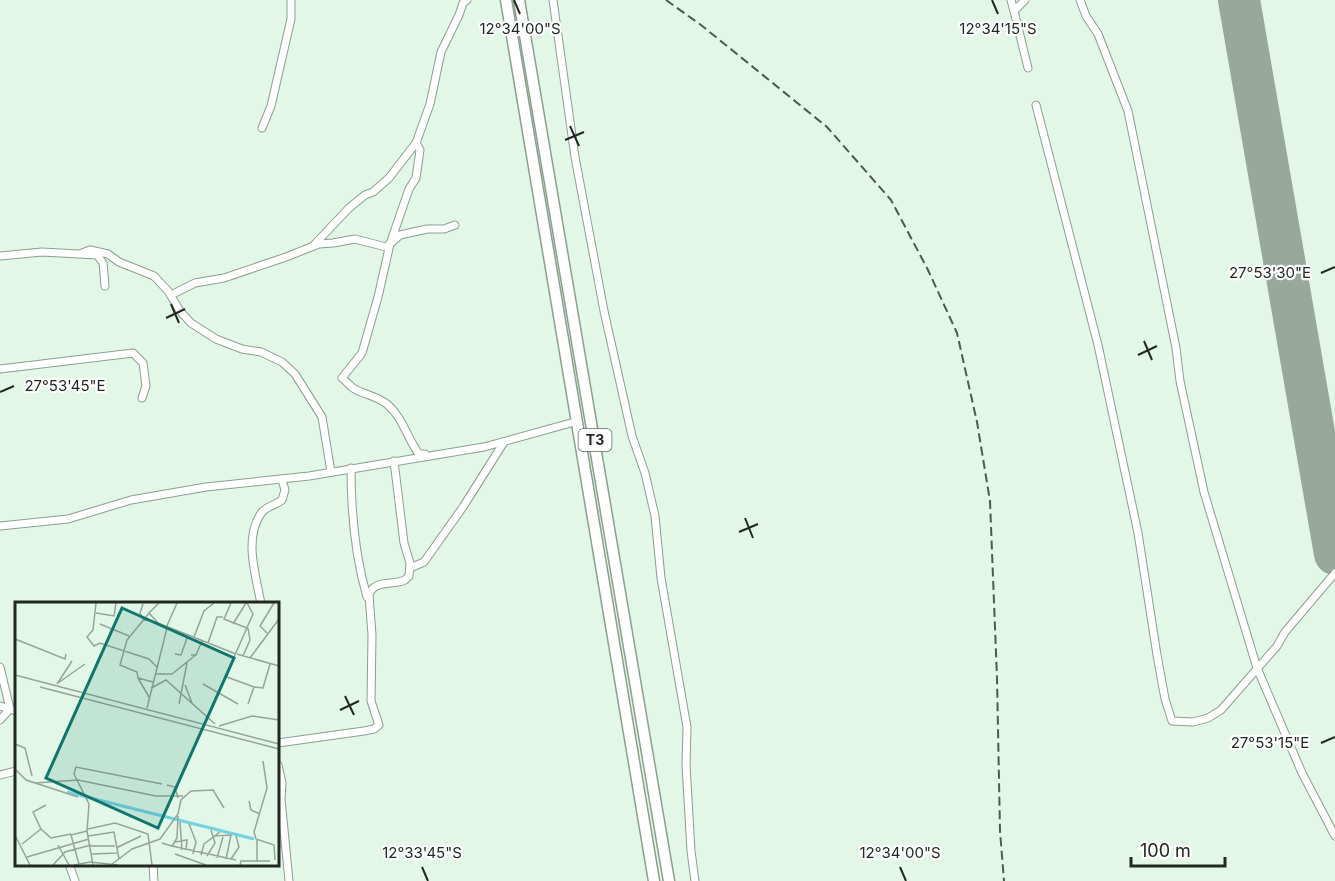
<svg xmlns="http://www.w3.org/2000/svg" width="1335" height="881" font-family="Inter,sans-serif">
<rect width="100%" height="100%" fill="#e2f7e7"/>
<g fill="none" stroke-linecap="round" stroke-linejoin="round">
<polyline stroke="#98a89c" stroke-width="42" points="1239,0 1335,554"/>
<defs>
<g id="minor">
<polyline points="553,0 575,157 604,311 632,436 645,473 655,516 661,578 687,727 686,765 691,851 695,881"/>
<polyline points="1011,0 1014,11"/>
<polyline points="1025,0 1014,11 1028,68"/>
<polyline points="1080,0 1086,16 1098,34 1128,111 1176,348 1180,381 1204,492 1257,668 1302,773 1335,836"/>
<polyline points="1036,105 1098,345 1138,533 1157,655 1165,699 1172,721 1193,722 1208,718 1221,710 1277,646 1285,632 1335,573"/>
<polyline points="262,128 271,106 291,19 291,0"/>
<polyline points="314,245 349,208 365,195 373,192 389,178 416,143"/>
<polyline points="82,253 90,250 108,254 119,262 154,276 168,291 180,311 191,323 216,339 242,349 261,352 282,362 295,374 322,417 331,472"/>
<polyline points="0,256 42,252 97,255 103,263 105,286"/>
<polyline points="171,295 195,283 224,278 286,257 319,244 333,243 355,239 386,247 400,235 427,229 444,229 455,225"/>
<polyline points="0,369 133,353 143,363 146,386 142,398"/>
<path d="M 425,454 L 419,454 C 407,438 403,418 388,405 C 378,396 364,395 353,388 C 349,385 346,381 342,378 L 362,353 L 378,297 L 390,244 L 409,189 L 416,178 L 420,150 L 416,143 L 430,104 L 441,52 L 459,15 L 463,3 L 467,0"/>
<path d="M 351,468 C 351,511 355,556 367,597"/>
<polyline points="0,526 68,519 131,500 206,487 309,476 484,447 578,421"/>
<polyline points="410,568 424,562 463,507 504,442"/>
<path d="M 261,604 C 256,575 243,538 262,512 C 267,506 276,505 282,500 L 285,490 L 282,480"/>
<polyline points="0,667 10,709 0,720"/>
<polyline points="0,706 16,711"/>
<path d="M 278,743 L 364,731 L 374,729 L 379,725 L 371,701 L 372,635 L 369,595 C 374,579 393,586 405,580 L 409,576 L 410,563 L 404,543 L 394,461"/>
<polyline points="278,765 282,783 281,799 289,881"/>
<polyline points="0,775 16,771"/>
<polyline points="69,864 75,881"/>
<polyline points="153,864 154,881"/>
</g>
<g id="trunk">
<polyline points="506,0 654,881"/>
<polyline points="519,0 669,881"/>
</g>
</defs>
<use href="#minor" stroke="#8b9e8f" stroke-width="9"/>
<use href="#trunk" stroke="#8b9e8f" stroke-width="13"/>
<use href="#minor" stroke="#fff" stroke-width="7"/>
<use href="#trunk" stroke="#fff" stroke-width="10"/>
<polyline stroke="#4e5950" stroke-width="2" stroke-dasharray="9 4.5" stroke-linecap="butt" points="666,0 701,25 827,127 891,200 928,270 957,333 977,422 990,501 997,678 1000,831 1004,881"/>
</g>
<path fill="none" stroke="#212822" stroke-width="2" d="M 514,0 L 520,14M 992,0 L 998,14M 570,126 L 579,146M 565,140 L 584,132M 1321,273 L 1335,267M 171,304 L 179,323M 166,318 L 185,309M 1144,341 L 1152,360M 1138,355 L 1157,346M 0,392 L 14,386M 745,518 L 753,538M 739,532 L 758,524M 345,696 L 354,715M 340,710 L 359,701M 1321,743 L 1335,737M 422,867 L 428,881M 900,867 L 906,881"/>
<g text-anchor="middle" stroke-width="4.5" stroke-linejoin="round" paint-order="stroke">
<rect fill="#fefefe" stroke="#636864" stroke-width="1.5" x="578.5" y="429" width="33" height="22" rx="4.5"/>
<g font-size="14" font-weight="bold" fill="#212822">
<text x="595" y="445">T3</text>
</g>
</g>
<g transform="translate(15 602)">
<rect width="264" height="264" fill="#e2f7e7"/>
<path fill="none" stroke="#74d1e1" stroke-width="3" d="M 52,190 L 239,237"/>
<path fill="none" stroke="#95a498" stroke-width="1.5" d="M 81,1 L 78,28 L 72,35 L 79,44 L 85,41 L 134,57 L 142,65M 144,1 L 134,11 L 143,21 L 221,52M 216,1 L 209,17 L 232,26M 128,2 L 125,11 L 128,17 L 142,21M 135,10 L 112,38 L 105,63 L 122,70 L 123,76 L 138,80M 81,11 L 99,14 L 101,1M 85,22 L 114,34M 218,22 L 231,1M 151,26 L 162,1M 252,31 L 245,24 L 259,1M 179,35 L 189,9 L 199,1M 0,37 L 50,57 L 51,52M 193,41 L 202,15 L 208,15M 160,52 L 166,53 L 173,33M 222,52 L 264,64M 176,53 L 181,53 L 187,39M 228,54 L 235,38 L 233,26M 235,56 L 264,17M 140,72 L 157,72 L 182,52M 0,73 L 264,142M 212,75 L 239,85 L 233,102M 123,76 L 134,95M 43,81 L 70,62M 42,82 L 57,59M 188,82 L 223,102M 170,83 L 177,101M 25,85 L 264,147M 239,85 L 248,86 L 255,62M 136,86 L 151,78 L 200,122M 164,102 L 172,61M 132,106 L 152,26M 190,121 L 238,12 L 232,1M 204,124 L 237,114 L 264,118M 0,142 L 10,146 L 17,174M 248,159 L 252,186 L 239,230 L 241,237 L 259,243 L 260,258M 0,167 L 11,178 L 63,195M 21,181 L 63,178 L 141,194 L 168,194M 152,183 L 160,185 L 163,196M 234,199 L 236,208 L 245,212M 31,203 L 18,210 L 26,227 L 36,236 L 56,232M 165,220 L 167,248M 174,222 L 181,240 L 178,252M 73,227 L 100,221 L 133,232 L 137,263M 72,229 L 74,202 L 59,172 L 61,165 L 147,182M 0,233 L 15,263M 73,234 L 99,230 L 104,257M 199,234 L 216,233 L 211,257M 160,240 L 172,238 L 171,248M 147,241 L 157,244 L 162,236 L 163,214M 7,242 L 26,227M 43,243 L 54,263M 76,244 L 100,244M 157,244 L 221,258M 101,246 L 126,234M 77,252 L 102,251M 160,252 L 191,263M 186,253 L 189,242 L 205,230M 192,254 L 200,241 L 196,228M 12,255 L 74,237M 202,256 L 208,235M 216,257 L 224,245 L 221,234M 242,259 L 242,238M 64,262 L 56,233 L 72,229 L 78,263M 38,263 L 50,250 L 76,243M 59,263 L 75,260 L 103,263M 96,263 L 117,247 L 145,237 L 163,212 L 166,198 L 176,189 L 198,188 L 209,206M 225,263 L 226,259 L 255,259"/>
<path fill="#0f766e" fill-opacity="0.15" stroke="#0f766e" stroke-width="3" d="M 107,6 L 219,56 L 143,226 L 31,176 Z"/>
<rect width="264" height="264" fill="none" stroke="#212822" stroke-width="3"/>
</g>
<g font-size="15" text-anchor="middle" fill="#212822" stroke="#fefefe" stroke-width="4.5" stroke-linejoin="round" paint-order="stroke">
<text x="998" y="34">12°34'15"S</text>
<text x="520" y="34">12°34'00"S</text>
<text x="1270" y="278">27°53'30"E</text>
<text x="65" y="391">27°53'45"E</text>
<text x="1270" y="748">27°53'15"E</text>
<text x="422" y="858">12°33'45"S</text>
<text x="900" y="858">12°34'00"S</text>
</g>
<path d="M1131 857v9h94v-9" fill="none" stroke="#212822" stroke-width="3"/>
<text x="1140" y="857" font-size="18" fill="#212822" stroke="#fefefe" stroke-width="4.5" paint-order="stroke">100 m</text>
</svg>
